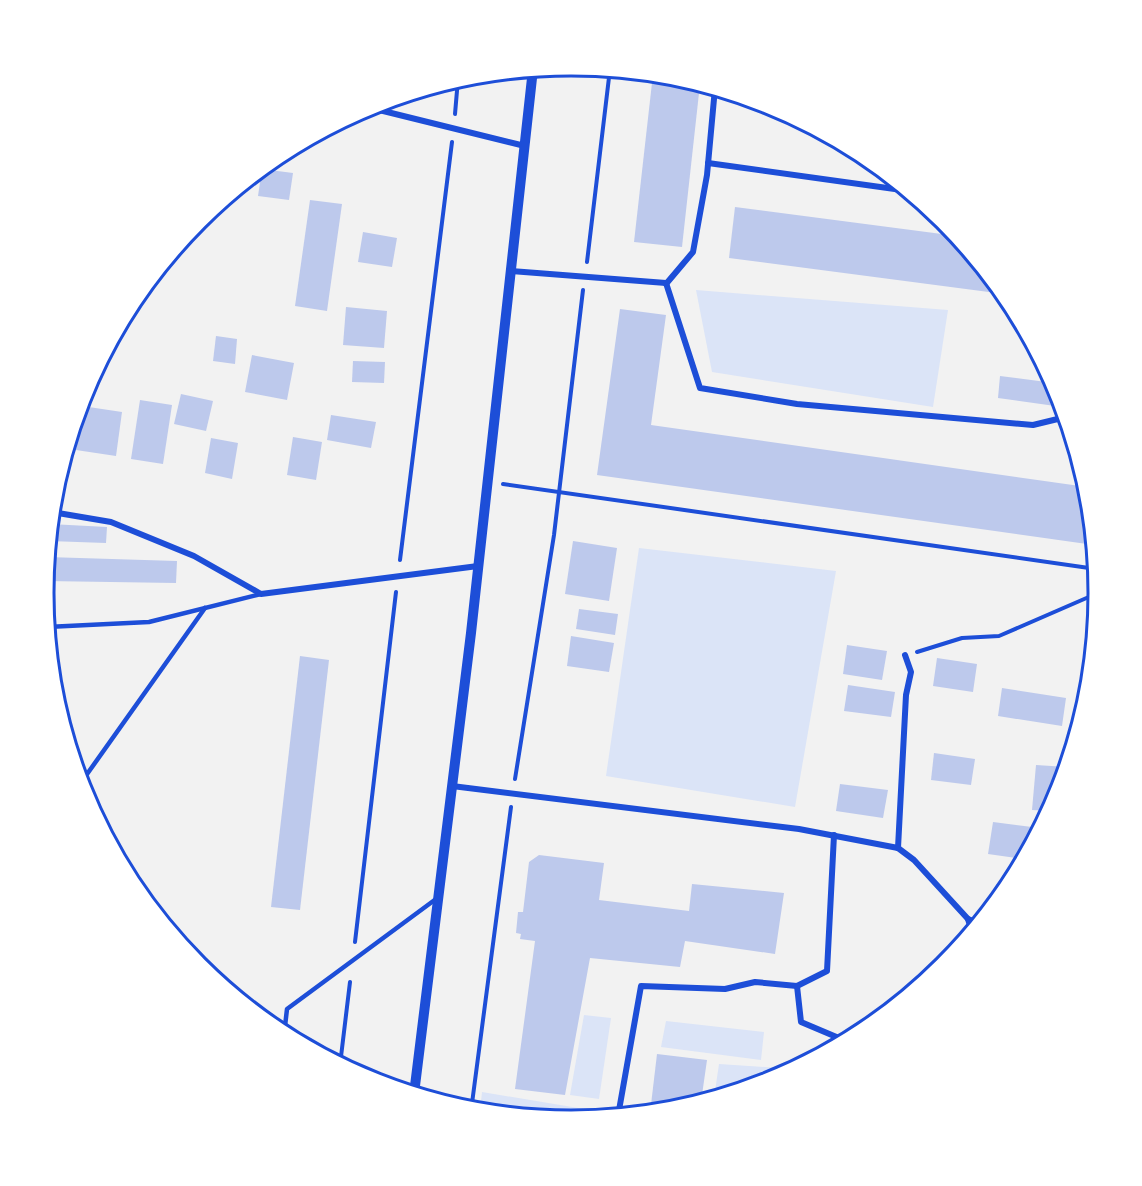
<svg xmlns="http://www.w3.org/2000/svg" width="1142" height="1186" font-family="'Fira Sans',sans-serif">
<rect width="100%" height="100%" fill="#f2f2f2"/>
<g fill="#dbe4f7">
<polygon points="696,290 948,310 933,407 712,372"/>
<polygon points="639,548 836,571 795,807 606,776"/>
<polygon points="584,1015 611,1018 599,1099 570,1095"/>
<polygon points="666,1021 764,1032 761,1060 661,1047"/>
<polygon points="719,1064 794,1069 773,1080 714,1098"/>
<polygon points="482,1092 608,1113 608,1117 571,1120 480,1111"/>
</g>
<g fill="#bdc9ec">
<polygon points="653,74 674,76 700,84 682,247 634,242"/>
<polygon points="262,169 293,173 289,200 258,196"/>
<polygon points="310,200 342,204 327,311 295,306"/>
<polygon points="735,207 957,236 1004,294 729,258"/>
<polygon points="363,232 397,238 392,267 358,262"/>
<polygon points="346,307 387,311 384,348 343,345"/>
<polygon points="620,309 666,315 651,425 1087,487 1094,545 597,475"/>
<polygon points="216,336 237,339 235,364 213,361"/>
<polygon points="252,355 294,363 287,400 245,392"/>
<polygon points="353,361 385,362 384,383 352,382"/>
<polygon points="1000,376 1054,383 1057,389 1055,406 998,398"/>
<polygon points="181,394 213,401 206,431 174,424"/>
<polygon points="140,400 172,405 163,464 131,459"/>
<polygon points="82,406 122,412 116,456 76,450"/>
<polygon points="331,415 376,422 371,448 327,440"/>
<polygon points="293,437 322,442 316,480 287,475"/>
<polygon points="211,438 238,443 232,479 205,473"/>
<polygon points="50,524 107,527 106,543 49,541"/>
<polygon points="573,541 617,548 609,601 565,594"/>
<polygon points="47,557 177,561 176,583 45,581"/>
<polygon points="579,609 618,614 615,635 576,629"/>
<polygon points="571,636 614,643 609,672 567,666"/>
<polygon points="847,645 887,651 882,680 843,674"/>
<polygon points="300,656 329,660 300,910 271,907"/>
<polygon points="937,658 977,664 973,692 933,686"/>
<polygon points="848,685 895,692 891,717 844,711"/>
<polygon points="1002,688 1066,698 1062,726 998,716"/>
<polygon points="934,753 975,759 971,785 931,780"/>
<polygon points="1036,765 1067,767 1058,795 1050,811 1032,810"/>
<polygon points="840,784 888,790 883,818 836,811"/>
<polygon points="993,822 1040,828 1024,859 988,854"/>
<polygon points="539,855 604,863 599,900 689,911 692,884 784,893 775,954 685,941 680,967 590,958 565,1095 515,1089 535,941 520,939 521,934 516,933 518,912 523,912 529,862"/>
<polygon points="657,1054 707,1060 701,1102 674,1110 650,1113"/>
</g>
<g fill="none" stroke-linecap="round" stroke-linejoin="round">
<g stroke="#1d4ed8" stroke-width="4">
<polyline points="455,114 458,79"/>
<polyline points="587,262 610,69"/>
<polyline points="503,484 1096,569"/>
<polyline points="400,560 452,142"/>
<polyline points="917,652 962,638 999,636 1098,593"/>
<polyline points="515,779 554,535 583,290"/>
<polyline points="355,942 396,592"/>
<polyline points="340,1065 350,982"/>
<polyline points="471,1111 511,807"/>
</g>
<g stroke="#1d4ed8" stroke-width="4.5">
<polyline points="47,627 149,622 261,594"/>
<polyline points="80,784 205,608"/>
<polyline points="284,1035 287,1009 436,899"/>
</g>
<g stroke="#1d4ed8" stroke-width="6">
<polyline points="367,107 525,146"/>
<polyline points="708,163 909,191"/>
<polyline points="511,271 666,283 700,388 797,404 1033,425 1066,417"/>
<polyline points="666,284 693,252 707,175 715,88"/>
<polyline points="52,512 111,522 194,556 261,594 478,566"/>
<polyline points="452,786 799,829 898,848 914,860 968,919 979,923"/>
<polyline points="898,848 906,695 911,672 905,655"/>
<polyline points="968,919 972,932"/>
<polyline points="797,986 801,1022 846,1041"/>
<polyline points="618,1116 641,986 725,989 755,982 797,986 827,971 834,835"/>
</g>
<polyline stroke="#1d4ed8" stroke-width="10" points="414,1094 471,633 533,69"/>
</g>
<path d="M0 0H1142V1186H0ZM54 593a517 517 0 1 1 1034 0a517 517 0 1 1-1034 0Z" fill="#fff" fill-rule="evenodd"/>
<path fill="none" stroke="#1d4ed8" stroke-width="3" d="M54 593a517 517 0 1 1 1034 0a517 517 0 1 1-1034 0Z"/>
</svg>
